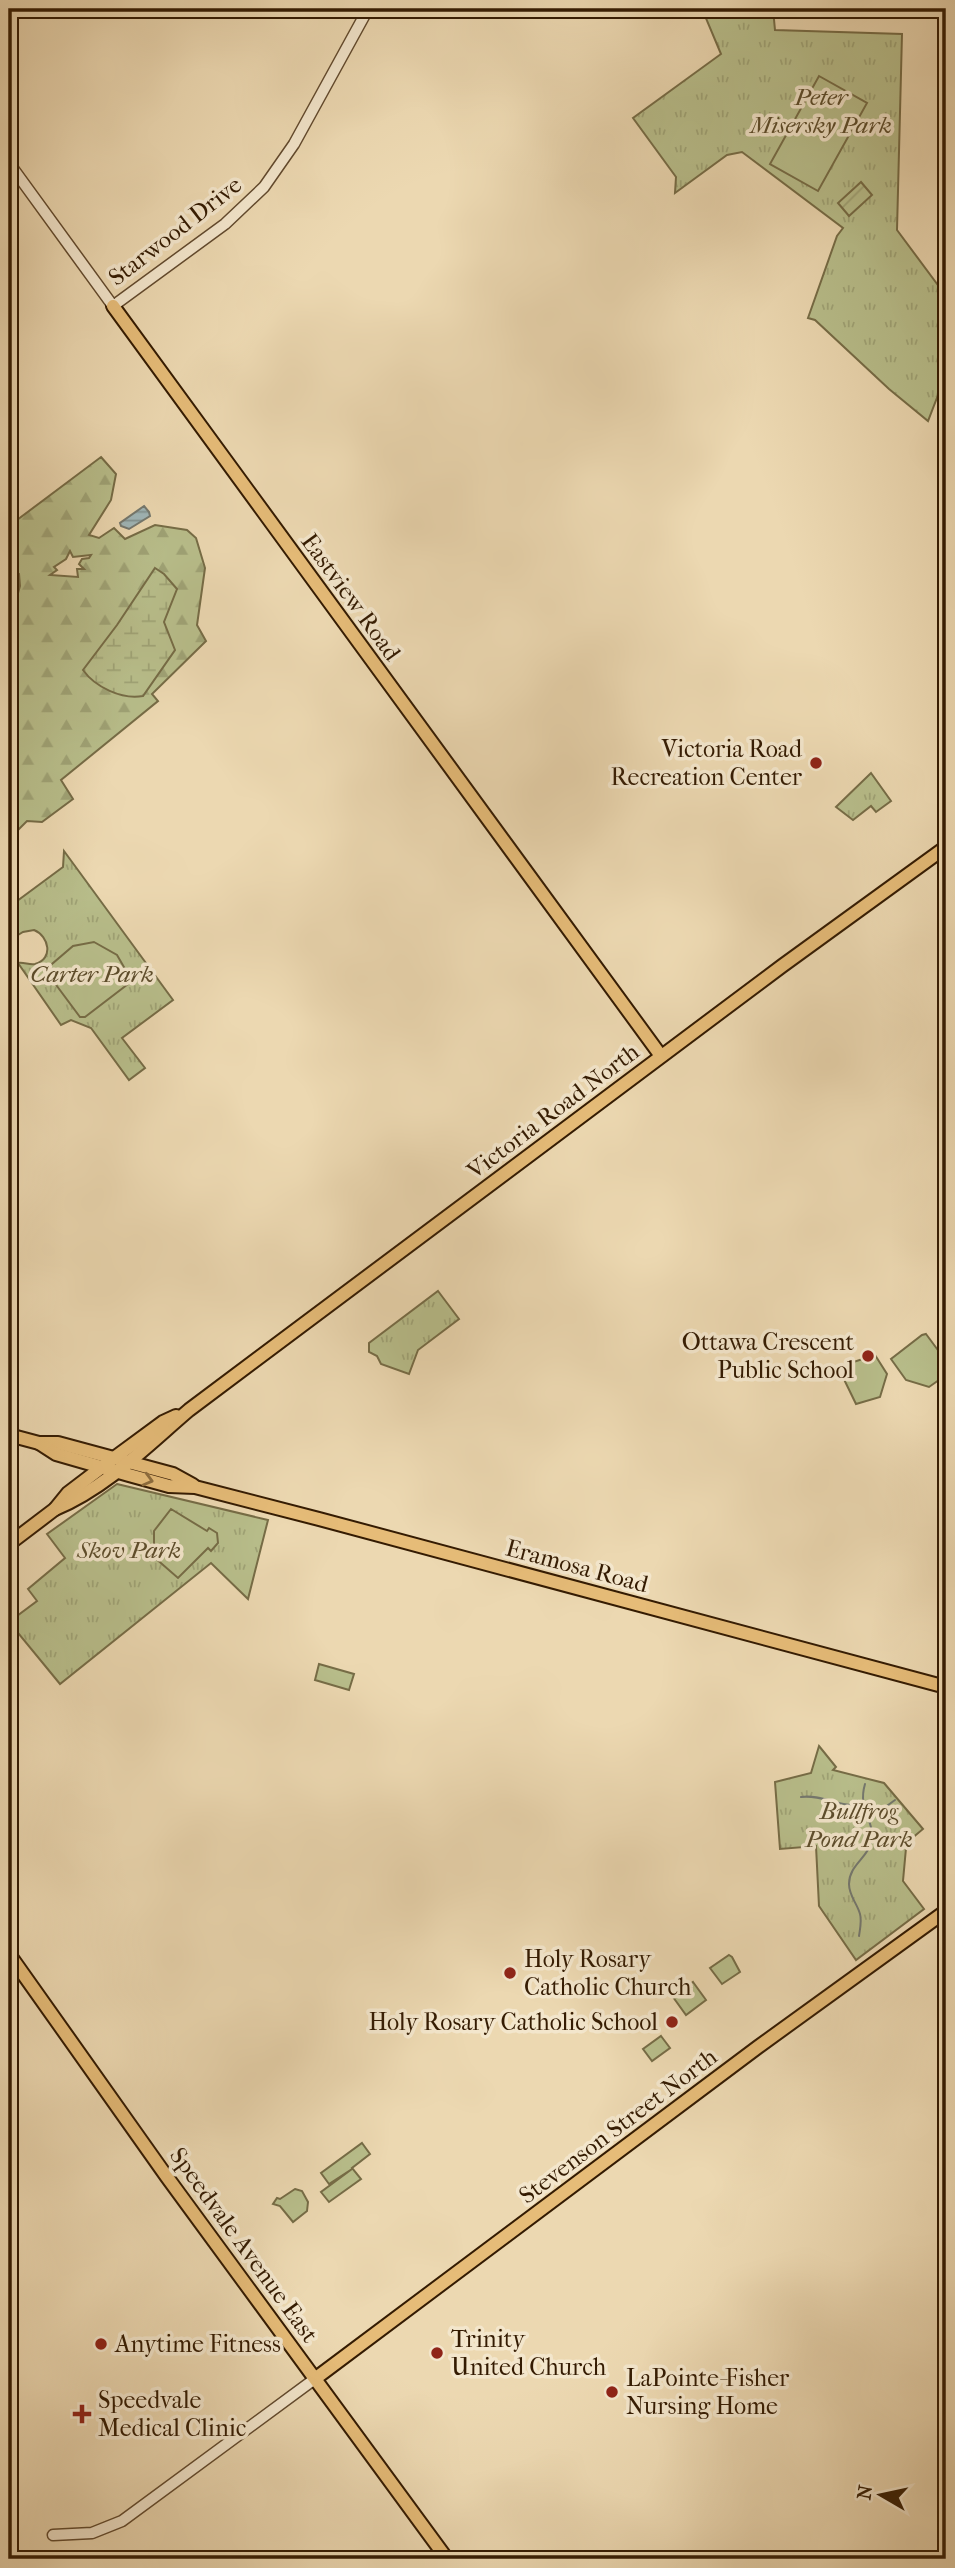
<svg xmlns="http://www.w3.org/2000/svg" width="955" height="2568" font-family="'IM FELL French Canon',serif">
<defs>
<pattern id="grass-tufts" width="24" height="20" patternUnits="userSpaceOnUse" patternTransform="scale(1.75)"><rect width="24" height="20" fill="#b8be8b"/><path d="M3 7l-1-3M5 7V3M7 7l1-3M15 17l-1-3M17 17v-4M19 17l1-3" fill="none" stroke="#9fa376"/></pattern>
<pattern id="forest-firs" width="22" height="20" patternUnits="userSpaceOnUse" patternTransform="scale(1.75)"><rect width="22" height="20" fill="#b8be8b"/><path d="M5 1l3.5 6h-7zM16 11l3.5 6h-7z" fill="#9fa376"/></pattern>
<pattern id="wetland-marsh" width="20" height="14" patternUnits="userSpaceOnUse" patternTransform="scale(1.75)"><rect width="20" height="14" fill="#b8be8b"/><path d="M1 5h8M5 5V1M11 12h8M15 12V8" fill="none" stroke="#9fa376"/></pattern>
<pattern id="garden-furrows" width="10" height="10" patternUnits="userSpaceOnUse" patternTransform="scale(1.75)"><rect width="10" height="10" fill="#b8be8b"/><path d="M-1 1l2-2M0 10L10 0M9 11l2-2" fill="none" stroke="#9fa376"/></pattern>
<pattern id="water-rules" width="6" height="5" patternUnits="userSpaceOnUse" patternTransform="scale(1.75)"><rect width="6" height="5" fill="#9fb6b8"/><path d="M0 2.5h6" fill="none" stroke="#829393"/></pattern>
</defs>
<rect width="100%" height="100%" fill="#ecd8b1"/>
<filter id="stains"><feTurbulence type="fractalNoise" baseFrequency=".00286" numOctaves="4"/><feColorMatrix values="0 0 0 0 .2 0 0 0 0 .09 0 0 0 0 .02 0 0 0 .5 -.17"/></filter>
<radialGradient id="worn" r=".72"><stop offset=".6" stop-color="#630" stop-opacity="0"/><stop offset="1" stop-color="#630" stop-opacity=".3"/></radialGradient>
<g fill="url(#grass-tufts)" stroke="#766c46" stroke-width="2">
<polygon points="716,9 773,9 775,30 902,34 897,230 946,296 946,392 940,390 928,421 889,389 815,320 808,318 837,236 843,228 742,152 727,155 675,193 676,177 633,118 721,54 705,16"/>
<polygon points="871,773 891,801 876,812 871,806 853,820 836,807"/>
<path d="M 64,851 L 173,1000 L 122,1038 L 145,1068 L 129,1080 L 91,1028 L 71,1020 L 61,1025 L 18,963 C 24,962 29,965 35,964 C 54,959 49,936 34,930 L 23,932 L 18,935 L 9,923 L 9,907 L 63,867 Z"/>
<polygon points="438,1291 459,1319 418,1350 409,1374 381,1364 377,1356 369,1352 369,1343"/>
<polygon points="117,1484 268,1520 248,1599 211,1563 60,1684 9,1622 37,1601 28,1589 65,1558 47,1534"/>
<polygon points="819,1746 836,1767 833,1770 884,1783 923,1829 904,1845 906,1848 903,1881 924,1909 856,1960 819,1906 816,1846 780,1849 775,1782 811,1773"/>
</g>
<path fill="url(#forest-firs)" stroke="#766c46" stroke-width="2" fill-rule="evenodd" d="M 101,457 L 116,474 L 111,500 L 89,535 L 99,538 L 114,528 L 125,539 L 155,525 L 187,530 L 196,538 L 205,568 L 197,625 L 206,641 L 152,694 L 158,701 L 61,780 L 73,799 L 42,822 L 27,821 L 9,839 L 9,526 ZM 70,551 L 73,557 L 91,555 L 89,558 L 82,559 L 79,564 L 84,569 L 77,569 L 78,577 L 50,575 L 57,570 L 54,567 L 66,559 Z"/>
<g fill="url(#wetland-marsh)" stroke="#766c46" stroke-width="2">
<path d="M 155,568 L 164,574 L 177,589 L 164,622 L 175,650 L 143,696 C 122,700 95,687 83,670 L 117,625 Z"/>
<polygon points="9,569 19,574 20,586 9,626"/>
</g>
<polygon fill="url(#garden-furrows)" stroke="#766c46" stroke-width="2" points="861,182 872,195 849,216 838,203"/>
<g fill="#b8be8b" stroke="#766c46" stroke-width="2">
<polygon points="819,76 867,103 818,191 770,164"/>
<polygon points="94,942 117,955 132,981 85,1017 80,1017 45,970 73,946"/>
<polygon points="926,1334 946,1361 946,1375 929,1387 906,1380 891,1359 922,1335"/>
<polygon points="875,1355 887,1374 880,1397 856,1404 839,1369 841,1366"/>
<polygon points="171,1509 207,1531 209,1528 217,1533 218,1543 211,1551 208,1548 178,1578 154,1557 154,1531"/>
<polygon points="319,1664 354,1674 349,1690 315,1680"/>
<polygon points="729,1955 732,1957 740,1972 722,1984 710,1968"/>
<polygon points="693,1982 706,2000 686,2015 673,1997"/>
<polygon points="661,2036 670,2048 652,2061 643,2049"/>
<polygon points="362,2143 370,2154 352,2168 361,2179 329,2202 321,2192 352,2169 329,2184 321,2173"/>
<polygon points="295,2189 302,2191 308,2202 307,2211 293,2222 280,2206 273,2204 277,2198 280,2199"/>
</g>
<polygon fill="url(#water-rules)" stroke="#74786f" stroke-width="2" points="144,506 149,512 150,516 129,529 121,526 120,523"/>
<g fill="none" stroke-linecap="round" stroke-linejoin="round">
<g stroke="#74786f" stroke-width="2">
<path d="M 801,1797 C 823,1794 839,1808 861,1804"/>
<polyline points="869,1816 877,1813 895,1800"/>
<path d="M 859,1936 C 860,1929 862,1921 860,1914 C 857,1903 849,1896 849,1884 C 849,1865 868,1858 871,1842 C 876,1820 857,1811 865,1784"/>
</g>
<defs>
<g id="minor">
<polyline points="9,163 113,306 225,224 264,187 294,144 368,9"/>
<polyline points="53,2535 92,2533 122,2521 316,2378"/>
</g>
<g id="major">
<polyline points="113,306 661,1056"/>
<polyline points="9,1435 39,1443 58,1443 173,1474 193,1485"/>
<polyline points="39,1443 56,1454 129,1475 169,1486 195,1487 319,1519 946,1687"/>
<path d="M 55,1509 C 106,1488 148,1445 189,1410 L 782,966 L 946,847"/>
<polyline points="9,1544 55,1509 68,1493 114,1458 163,1422 176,1416"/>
<polyline points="9,1954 167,2177 447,2559"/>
<polyline points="316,2378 758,2047 946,1911"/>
</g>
</defs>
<use href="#minor" stroke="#624a2e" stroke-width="13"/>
<use href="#major" stroke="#341b02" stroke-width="16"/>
<use href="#minor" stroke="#f3e6cc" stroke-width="10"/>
<use href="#major" stroke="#e6bc78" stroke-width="12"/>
</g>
<defs><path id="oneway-chevron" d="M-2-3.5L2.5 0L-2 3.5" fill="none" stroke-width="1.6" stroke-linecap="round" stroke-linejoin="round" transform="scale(1.75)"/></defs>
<use stroke="#8d6c3d" href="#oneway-chevron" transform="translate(148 1480) rotate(15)"/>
<g fill="#8f2418" stroke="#f3e6cc" stroke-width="2.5">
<circle cx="816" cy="763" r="7"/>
<circle cx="868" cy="1356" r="7"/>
<circle cx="510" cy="1973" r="7"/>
<circle cx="672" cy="2022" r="7"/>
<circle cx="101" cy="2344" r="7"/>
<circle cx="437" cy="2353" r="7"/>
<circle cx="612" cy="2392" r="7"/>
<path d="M78.5 2403.5h7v7h7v7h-7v7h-7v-7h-7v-7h7z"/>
</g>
<g text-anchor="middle" stroke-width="7" stroke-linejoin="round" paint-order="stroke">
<g font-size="24" font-style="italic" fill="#5c4c2b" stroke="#f3e6cc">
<text x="821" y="105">Peter<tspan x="821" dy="28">Misersky Park</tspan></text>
<text x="92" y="982">Carter Park</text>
<text x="129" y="1558">Skov Park</text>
<text x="859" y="1819">Bullfrog<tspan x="859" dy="28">Pond Park</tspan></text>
</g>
<g font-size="24" fill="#341b02" stroke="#f3e6cc">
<text transform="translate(175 231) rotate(-38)" y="8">Starwood Drive</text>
<text transform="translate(351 597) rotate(54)" y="8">Eastview Road</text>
<text transform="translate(553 1111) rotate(-37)" y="8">Victoria Road North</text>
<text transform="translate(577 1566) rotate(15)" y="8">Eramosa Road</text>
<text transform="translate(618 2126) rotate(-37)" y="8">Stevenson Street North</text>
<text transform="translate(244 2245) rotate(54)" y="8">Speedvale Avenue East</text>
</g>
<g font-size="24" fill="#341b02" stroke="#f3e6cc" text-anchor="start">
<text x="802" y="757" text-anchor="end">Victoria Road<tspan x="802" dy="28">Recreation Center</tspan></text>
<text x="854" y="1350" text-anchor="end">Ottawa Crescent<tspan x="854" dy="28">Public School</tspan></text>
<text x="524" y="1967">Holy Rosary<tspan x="524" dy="28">Catholic Church</tspan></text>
<text x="658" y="2030" text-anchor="end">Holy Rosary Catholic School</text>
<text x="451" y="2347">Trinity<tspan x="451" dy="28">United Church</tspan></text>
<text x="115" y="2352">Anytime Fitness</text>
<text x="626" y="2386">LaPointe-Fisher<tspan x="626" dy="28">Nursing Home</tspan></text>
<text x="98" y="2408">Speedvale<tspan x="98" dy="28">Medical Clinic</tspan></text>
</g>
</g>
<rect width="955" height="2568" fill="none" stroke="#ecd8b1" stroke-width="35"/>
<rect x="10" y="10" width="934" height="2547" fill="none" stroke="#341b02" stroke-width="3.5"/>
<rect x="18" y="18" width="920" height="2533" fill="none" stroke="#341b02" stroke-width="2"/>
<g transform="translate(881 2495) rotate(279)" stroke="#f3e6cc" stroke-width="5" paint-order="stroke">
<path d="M0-5L12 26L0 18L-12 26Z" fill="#341b02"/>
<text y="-10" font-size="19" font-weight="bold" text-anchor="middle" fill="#341b02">N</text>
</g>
<rect width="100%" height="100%" filter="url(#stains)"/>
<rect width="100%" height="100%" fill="url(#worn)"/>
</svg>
